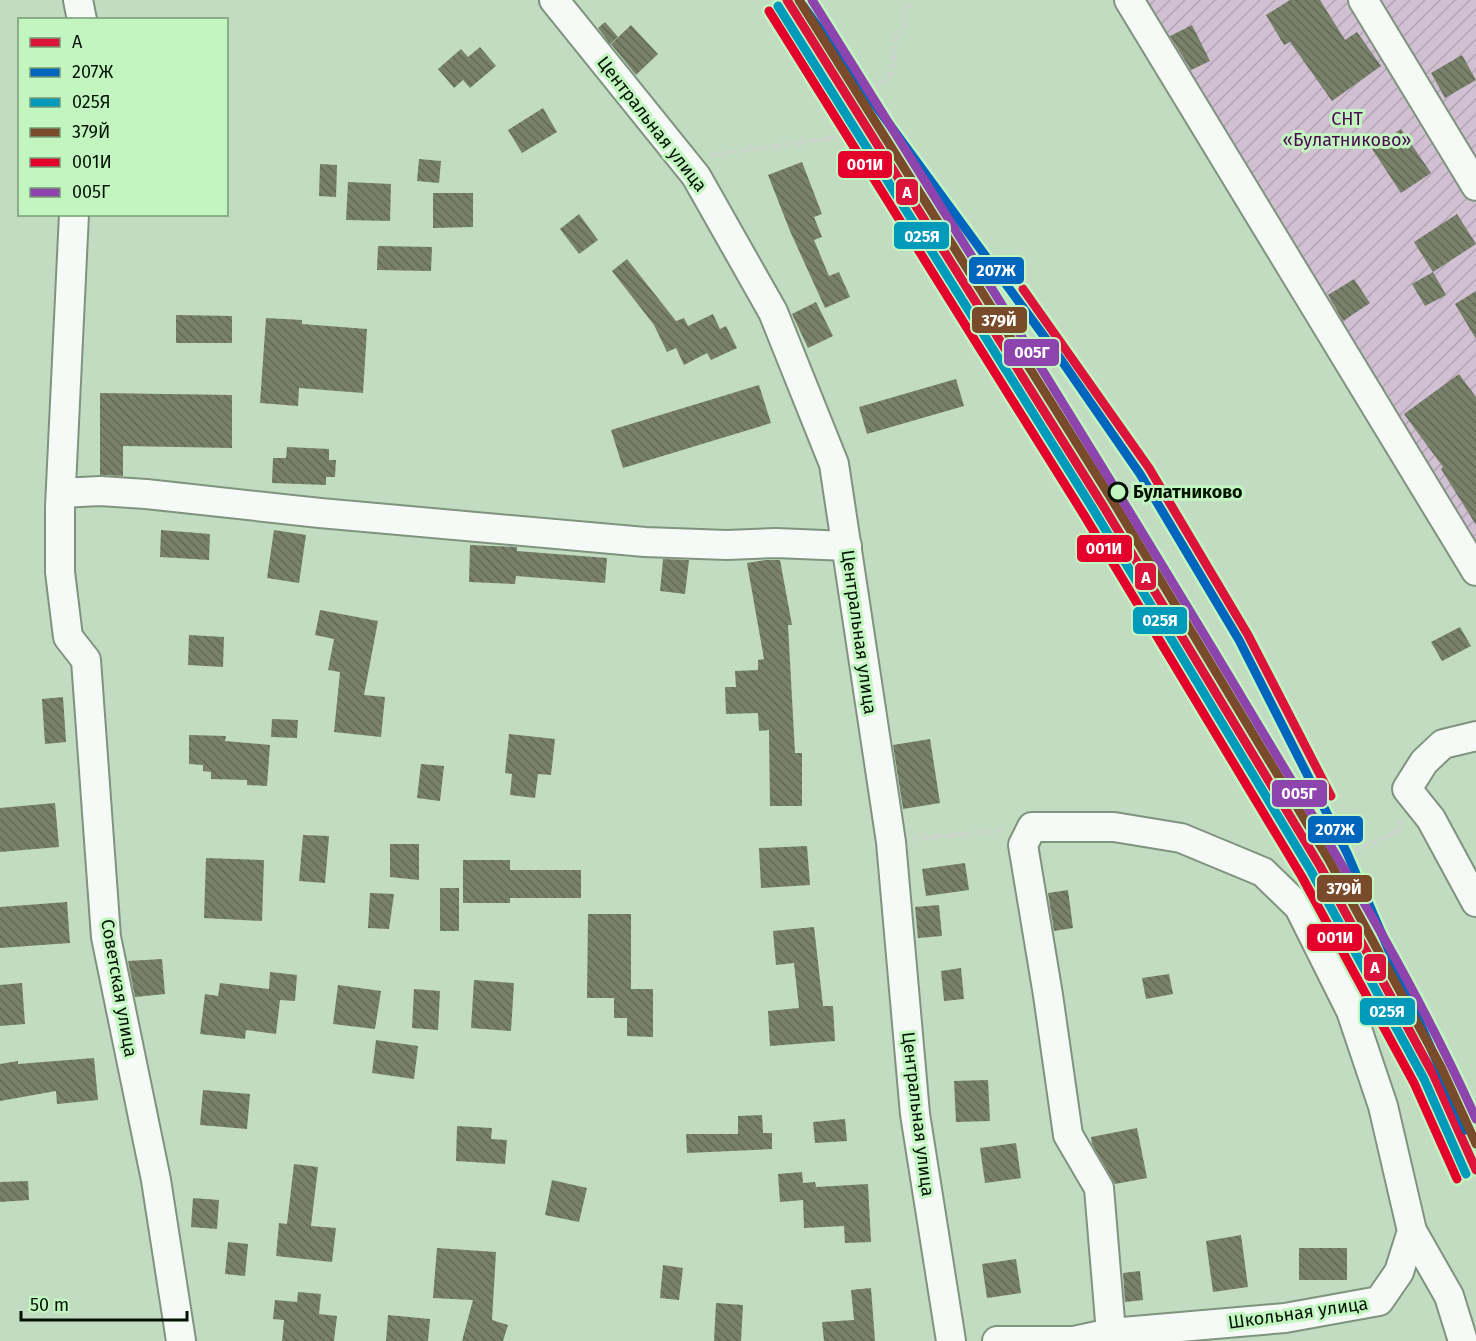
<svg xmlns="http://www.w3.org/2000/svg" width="1476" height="1341" font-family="'Fira Sans',sans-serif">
<defs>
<pattern id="garden-furrows" width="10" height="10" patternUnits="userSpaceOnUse" patternTransform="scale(1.5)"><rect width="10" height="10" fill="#d0c0d2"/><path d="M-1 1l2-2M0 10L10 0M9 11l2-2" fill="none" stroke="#b1a4b3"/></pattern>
<pattern id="building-back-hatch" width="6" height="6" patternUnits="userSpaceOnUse" patternTransform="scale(1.5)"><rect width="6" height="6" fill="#79816b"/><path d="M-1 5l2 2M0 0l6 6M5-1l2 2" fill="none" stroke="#616856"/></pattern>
</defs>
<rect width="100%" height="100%" fill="#c1dcc0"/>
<polygon fill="url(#garden-furrows)" points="1115,0 1476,0 1476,584"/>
<g fill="url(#building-back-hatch)">
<polygon points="1290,0 1320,0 1345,40 1357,32 1381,66 1332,101 1290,42 1284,45 1266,15"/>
<polygon points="605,22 618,37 610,44 598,28"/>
<polygon points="631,25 658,54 636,75 611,44"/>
<polygon points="1192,25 1210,61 1191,70 1170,36"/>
<polygon points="480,47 496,66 470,88 463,80 454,88 438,69 461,49 468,57"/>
<polygon points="1462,55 1476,80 1445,98 1431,73"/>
<polygon points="543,108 557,132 522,153 508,130"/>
<polygon points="1401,129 1431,173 1401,193 1372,149"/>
<polygon points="419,159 441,161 439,183 417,181"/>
<polygon points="802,162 822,214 814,217 822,237 814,240 829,276 839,272 850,297 825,308 790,231 768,175"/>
<polygon points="320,164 337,165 336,197 319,196"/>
<polygon points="348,182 391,184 390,221 346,220"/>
<polygon points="433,193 473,193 473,227 433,228"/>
<polygon points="579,214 598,240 579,254 560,229"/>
<polygon points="1457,214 1476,244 1433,272 1414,242"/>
<polygon points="378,246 432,247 431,271 377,270"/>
<polygon points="627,259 676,321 684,318 688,326 713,314 720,329 726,326 737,348 711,360 707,353 684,365 676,348 667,352 654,325 612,271"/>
<polygon points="1433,272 1446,295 1425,306 1412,284"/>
<polygon points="1354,279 1370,303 1343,321 1328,295"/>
<polygon points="1476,291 1476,339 1455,304"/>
<polygon points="816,302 833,336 808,348 792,314"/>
<polygon points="176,315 232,316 232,343 176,343"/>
<polygon points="266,318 302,320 302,324 367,329 363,393 299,388 298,406 260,403"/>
<polygon points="1459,374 1476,397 1476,525 1441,469 1443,467 1404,414"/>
<polygon points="956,379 964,406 867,434 859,407"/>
<polygon points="759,385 771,423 623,468 611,430"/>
<polygon points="100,393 232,395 232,448 123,446 123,476 100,475"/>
<polygon points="287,447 329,449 329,460 336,460 335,477 326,477 326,485 272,483 273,458 286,458"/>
<polygon points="161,530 210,534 209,560 160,557"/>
<polygon points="274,530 306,535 299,583 267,578"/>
<polygon points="470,545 517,547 517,551 607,558 605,583 516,576 515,584 469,582"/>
<polygon points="663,559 689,560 685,594 660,591"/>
<polygon points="765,560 780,560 792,625 788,625 795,753 802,753 802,806 770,806 769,730 759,731 758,713 726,714 725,687 736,687 735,671 758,670 758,660 764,659 747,563"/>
<polygon points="320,610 378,621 364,695 385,697 381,737 334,732 340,672 328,670 334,639 315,635"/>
<polygon points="1460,627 1471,646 1442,661 1431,642"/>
<polygon points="189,635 224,637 223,667 188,665"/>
<polygon points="63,697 66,742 45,744 42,699"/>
<polygon points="272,719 298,720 297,738 271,737"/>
<polygon points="509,734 555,739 551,775 538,774 535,798 510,795 512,774 505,773"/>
<polygon points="189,735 226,736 225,741 270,745 267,786 247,785 247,780 211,779 211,772 203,771 203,765 189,764"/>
<polygon points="930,739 940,803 903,809 893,745"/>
<polygon points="421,764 444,766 440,801 417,798"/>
<polygon points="55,803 59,847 0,852 0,808"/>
<polygon points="303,835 329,836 325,883 299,881"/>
<polygon points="390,844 419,844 419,880 390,877"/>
<polygon points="807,846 810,885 761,888 759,848"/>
<polygon points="206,858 264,860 262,921 204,918"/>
<polygon points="463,860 510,860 510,870 581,870 581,898 510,898 510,903 463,903"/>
<polygon points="965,863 969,890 926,896 922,869"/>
<rect x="440" y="888" width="19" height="43"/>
<polygon points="1068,890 1073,928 1054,931 1048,893"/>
<polygon points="370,893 394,894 389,929 368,928"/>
<polygon points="67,902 70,943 0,948 0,907"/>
<polygon points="939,905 942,936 918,938 915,907"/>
<polygon points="588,914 631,914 631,989 653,989 653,1037 627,1036 627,1018 614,1018 614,998 587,998"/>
<polygon points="814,927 823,1006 833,1006 835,1041 770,1046 768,1011 799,1008 794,963 776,965 773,931"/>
<polygon points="162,959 165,994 135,997 128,961"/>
<polygon points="961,968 964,999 944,1001 941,971"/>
<polygon points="270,972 297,975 295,1001 280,1000 276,1034 246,1030 245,1039 200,1034 205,994 218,996 220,983 269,989"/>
<polygon points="1169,974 1173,994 1146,999 1142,978"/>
<polygon points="474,980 514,983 511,1031 471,1028"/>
<polygon points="22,983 25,1024 0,1026 0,985"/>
<polygon points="338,985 381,991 375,1029 333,1024"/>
<polygon points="414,989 440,991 438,1030 412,1028"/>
<polygon points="376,1040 418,1046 414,1079 372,1073"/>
<polygon points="94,1058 98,1100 57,1104 56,1091 0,1101 0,1064 18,1061 18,1064"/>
<polygon points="988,1080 990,1121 956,1122 954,1081"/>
<polygon points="203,1090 250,1094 247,1129 200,1125"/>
<polygon points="762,1115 763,1133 772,1133 772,1149 687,1153 686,1134 738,1134 738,1116"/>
<polygon points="845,1119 847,1141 815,1143 813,1122"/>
<polygon points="457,1126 492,1128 491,1139 507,1140 505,1164 456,1161"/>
<polygon points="1137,1128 1147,1178 1115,1184 1092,1144 1091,1137"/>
<polygon points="1016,1143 1021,1178 985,1183 980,1148"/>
<polygon points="294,1164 318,1167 311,1226 336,1228 332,1262 276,1256 279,1223 287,1224"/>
<polygon points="802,1172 803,1183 815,1182 816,1187 868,1184 871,1242 845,1243 844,1226 804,1228 803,1200 780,1202 778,1174"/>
<polygon points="552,1180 587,1188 579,1222 545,1215"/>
<polygon points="28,1181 29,1200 0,1202 0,1182"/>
<polygon points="193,1198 219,1200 217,1229 191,1227"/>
<polygon points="1241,1235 1248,1287 1213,1292 1206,1241"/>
<polygon points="228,1242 248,1244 245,1276 225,1274"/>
<polygon points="437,1248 496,1252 492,1320 508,1325 503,1341 462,1341 473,1300 433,1298"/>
<rect x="1299" y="1248" width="48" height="32"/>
<polygon points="1016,1259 1021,1293 987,1298 982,1264"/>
<polygon points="663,1265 683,1268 679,1300 660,1298"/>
<polygon points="1140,1271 1143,1300 1125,1302 1123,1273"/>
<polygon points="871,1288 875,1341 824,1341 822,1322 854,1320 851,1290"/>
<polygon points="298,1292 321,1294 319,1314 337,1316 334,1341 282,1341 284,1320 273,1319 275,1300 297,1302"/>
<polygon points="716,1303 743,1305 741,1341 714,1341"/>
<polygon points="388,1315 430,1319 428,1341 386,1341"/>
</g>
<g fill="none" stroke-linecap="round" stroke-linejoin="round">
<defs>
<g id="minor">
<polyline points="78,0 82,20"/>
<polyline points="554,0 696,176 773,312 834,464 891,842 915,1114 951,1341"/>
<polyline points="1129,0 1476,571"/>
<polyline points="1363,0 1476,186"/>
<polyline points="74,214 60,507 60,572 68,637 86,660 106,937 156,1180 181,1341"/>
<polyline points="61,493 100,491 146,494 320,513 645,542 727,545 776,543 847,546"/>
<polyline points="1476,736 1443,744 1424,762 1407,789 1431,819 1476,902"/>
<polyline points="1412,1231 1449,1296 1463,1341"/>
<polyline points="997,1341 1074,1341 1111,1333 1285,1318 1379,1301 1399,1272 1412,1231 1383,1106 1351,1011 1299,907 1263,872 1181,838 1114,827 1032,827 1023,845 1048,995 1068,1135 1099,1188 1111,1333"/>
</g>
</defs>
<use href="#minor" stroke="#7f937f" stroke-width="32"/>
<g stroke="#cdd6cd" stroke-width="4" stroke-dasharray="6 3" stroke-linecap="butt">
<polyline points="868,94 891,76 895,41 905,25 905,15 909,0"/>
<polyline points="846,109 858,102"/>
<polyline points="712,155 843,137 852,133 854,125 846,109 779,0"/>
<polyline points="1305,794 1342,855"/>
<polyline points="914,839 1005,830"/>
<polyline points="1314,889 1316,889 1320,866 1397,832 1399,819"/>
</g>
<use href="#minor" stroke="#f6faf6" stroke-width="28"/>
<defs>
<g id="rail-1">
<polyline points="787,0 1102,504 1320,866 1433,1074 1476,1170"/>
<polyline points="1023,289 1149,468 1248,635 1331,796"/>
</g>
<polyline id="rail-2" points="803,6 1057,354 1140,474 1239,640 1347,853 1466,1130"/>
<polyline id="rail-3" points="778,6 1093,509 1311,871 1424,1079 1466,1174"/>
<polyline id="rail-4" points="799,0 1111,498 1329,860 1442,1069 1476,1144"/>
<polyline id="rail-5" points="769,11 1084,515 1302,877 1414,1083 1457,1179"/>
<path id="rail-6" d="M 812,0 C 956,231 1101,462 1241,696 C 1323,834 1410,971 1476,1119"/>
</defs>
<use href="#rail-1" stroke="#c3f5c1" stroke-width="14"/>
<use href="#rail-2" stroke="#c3f5c1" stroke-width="14"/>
<use href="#rail-3" stroke="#c3f5c1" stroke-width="14"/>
<use href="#rail-4" stroke="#c3f5c1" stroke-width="14"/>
<use href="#rail-5" stroke="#c3f5c1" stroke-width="14"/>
<use href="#rail-6" stroke="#c3f5c1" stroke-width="14"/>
<use href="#rail-1" stroke="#dc143c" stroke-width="9"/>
<use href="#rail-2" stroke="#0065bd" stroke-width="9"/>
<use href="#rail-3" stroke="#009aba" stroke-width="9"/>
<use href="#rail-4" stroke="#7a4b2a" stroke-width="9"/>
<use href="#rail-5" stroke="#e4002b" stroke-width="9"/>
<use href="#rail-6" stroke="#8e44ad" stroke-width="9"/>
</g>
<circle fill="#c3f5c1" stroke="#031303" stroke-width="3" cx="1118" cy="492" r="9"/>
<g text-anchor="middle" stroke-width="6" stroke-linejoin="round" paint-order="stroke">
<g font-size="18" fill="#4b0952" stroke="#c3f5c1">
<text x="1347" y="125">СНТ<tspan x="1347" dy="21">«Булатниково»</tspan></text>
</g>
<g font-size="18" fill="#031303" stroke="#c3f5c1">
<text transform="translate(652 124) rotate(52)" y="6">Центральная улица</text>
<text transform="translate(859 632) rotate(82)" y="6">Центральная улица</text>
<text transform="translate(119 988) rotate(80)" y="6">Советская улица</text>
<text transform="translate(918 1114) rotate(83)" y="6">Центральная улица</text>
<text transform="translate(1298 1313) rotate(-8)" y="6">Школьная улица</text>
</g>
<g font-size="18" font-weight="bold" fill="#031303" stroke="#c3f5c1" text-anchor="start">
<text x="1133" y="498">Булатниково</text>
</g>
</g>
<g stroke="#c3f5c1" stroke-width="2">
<rect x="837" y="150" width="56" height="29" rx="6" fill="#e4002b"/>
<rect x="895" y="178" width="24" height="28" rx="6" fill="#dc143c"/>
<rect x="893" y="221" width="57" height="29" rx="6" fill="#009aba"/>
<rect x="968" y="256" width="57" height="29" rx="6" fill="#0065bd"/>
<rect x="971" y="306" width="57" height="28" rx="6" fill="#7a4b2a"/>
<rect x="1003" y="338" width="57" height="29" rx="6" fill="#8e44ad"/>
<rect x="1076" y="534" width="57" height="29" rx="6" fill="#e4002b"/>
<rect x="1134" y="562" width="23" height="29" rx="6" fill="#dc143c"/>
<rect x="1132" y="606" width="56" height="29" rx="6" fill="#009aba"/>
<rect x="1271" y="779" width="57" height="29" rx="6" fill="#8e44ad"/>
<rect x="1307" y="815" width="57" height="29" rx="6" fill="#0065bd"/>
<rect x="1316" y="874" width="57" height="29" rx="6" fill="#7a4b2a"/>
<rect x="1306" y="923" width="57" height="29" rx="6" fill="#e4002b"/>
<rect x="1363" y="953" width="24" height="29" rx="6" fill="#dc143c"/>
<rect x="1359" y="997" width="57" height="29" rx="6" fill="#009aba"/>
</g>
<g font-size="16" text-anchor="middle" font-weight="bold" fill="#fff">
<text x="865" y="170">001И</text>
<text x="907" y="198">A</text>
<text x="922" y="242">025Я</text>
<text x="996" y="276">207Ж</text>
<text x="999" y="326">379Й</text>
<text x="1032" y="358">005Г</text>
<text x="1104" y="554">001И</text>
<text x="1146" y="583">A</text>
<text x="1160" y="626">025Я</text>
<text x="1299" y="799">005Г</text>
<text x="1335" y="835">207Ж</text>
<text x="1344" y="894">379Й</text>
<text x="1335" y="943">001И</text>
<text x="1375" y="973">A</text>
<text x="1387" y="1017">025Я</text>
</g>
<rect x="18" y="18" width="210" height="198" fill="#c3f5c1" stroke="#769b75" stroke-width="1.5"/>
<rect x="30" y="38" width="30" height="9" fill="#dc143c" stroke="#769b75" stroke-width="1.5"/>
<text x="72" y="48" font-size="18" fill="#031303">A</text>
<rect x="30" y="68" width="30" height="9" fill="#0065bd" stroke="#769b75" stroke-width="1.5"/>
<text x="72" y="78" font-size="18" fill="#031303">207Ж</text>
<rect x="30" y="98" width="30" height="9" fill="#009aba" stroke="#769b75" stroke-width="1.5"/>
<text x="72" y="108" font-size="18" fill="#031303">025Я</text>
<rect x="30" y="128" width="30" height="9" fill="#7a4b2a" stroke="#769b75" stroke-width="1.5"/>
<text x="72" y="138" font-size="18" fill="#031303">379Й</text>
<rect x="30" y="158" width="30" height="9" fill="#e4002b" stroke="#769b75" stroke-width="1.5"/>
<text x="72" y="168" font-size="18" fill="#031303">001И</text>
<rect x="30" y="188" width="30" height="9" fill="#8e44ad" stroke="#769b75" stroke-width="1.5"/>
<text x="72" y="198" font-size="18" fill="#031303">005Г</text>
<path d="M21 1311v9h166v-9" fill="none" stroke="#031303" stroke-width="3"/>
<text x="30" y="1311" font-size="18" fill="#031303" stroke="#c3f5c1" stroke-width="4.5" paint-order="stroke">50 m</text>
</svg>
